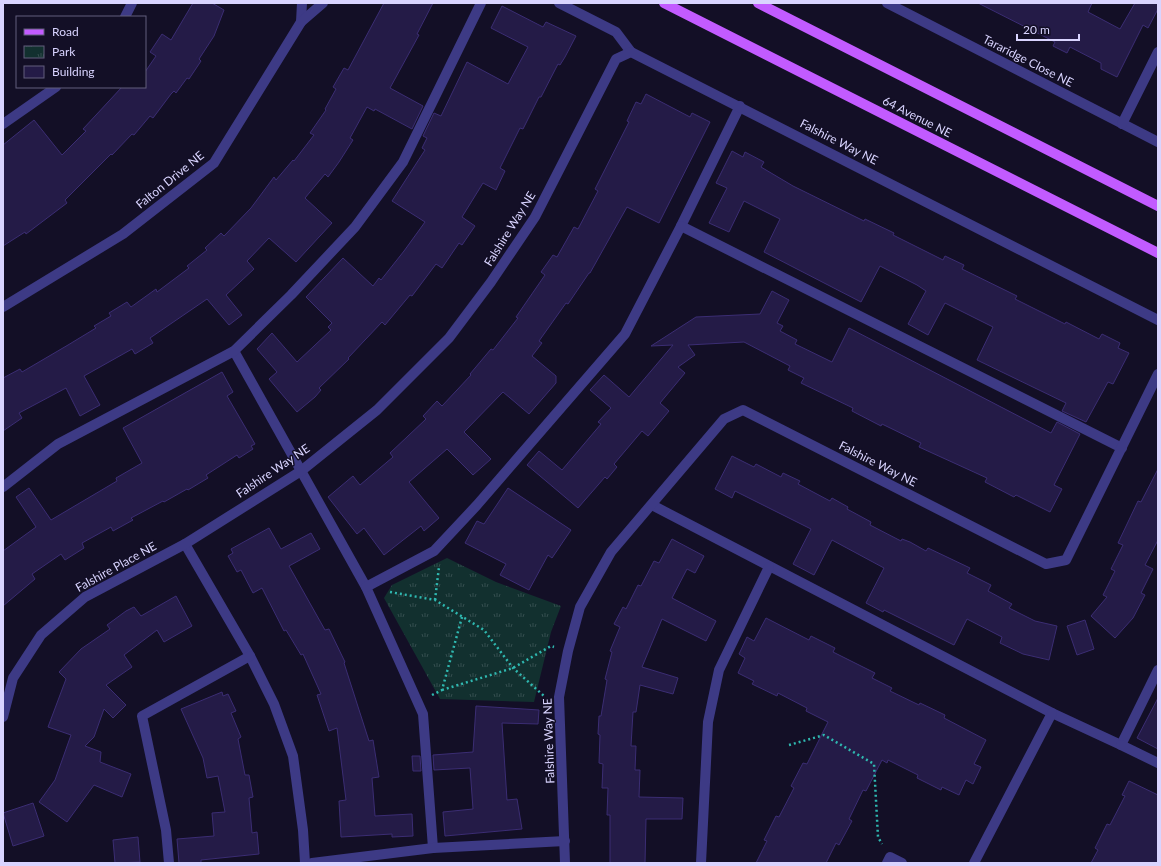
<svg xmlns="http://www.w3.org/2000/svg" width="1161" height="866" font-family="Lato,sans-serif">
<defs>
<pattern id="park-tufts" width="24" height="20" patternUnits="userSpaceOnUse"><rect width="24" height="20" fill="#12302f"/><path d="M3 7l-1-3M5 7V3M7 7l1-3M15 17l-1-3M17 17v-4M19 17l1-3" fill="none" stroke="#344d4e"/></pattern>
</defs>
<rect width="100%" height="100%" fill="#130f26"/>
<polygon fill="url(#park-tufts)" points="447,558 496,582 561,606 551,632 534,702 440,699 384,598 392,585"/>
<g fill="#241b47" stroke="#3b2d73">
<polygon points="193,3 212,3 224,10 214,36 199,59 201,61 189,79 187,78 176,93 174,91 171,94 153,118 150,116 134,135 132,134 112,155 111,154 65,200 67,203 26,234 25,232 3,246 3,145 34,120 62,155 86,131 83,129 122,87 145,87 145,72 156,56 150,52 162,34 171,40"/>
<polygon points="384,3 433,3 417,34 419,35 390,88 423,106 412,129 375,109 374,111 367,107 350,138 353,140 339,162 328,177 325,174 305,198 332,223 296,262 269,238 247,261 254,269 226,295 242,315 229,325 207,299 150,338 153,343 135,354 132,349 84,376 100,405 80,416 66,388 19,413 22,418 3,431 3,378 20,369 22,372 68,345 96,328 94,326 111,316 109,313 127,302 131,307 156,289 157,292 189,268 187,266 207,250 205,248 221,233 224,236 251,208 274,177 276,180 293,160 294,161 314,135 310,133 326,110 325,109 336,89 333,87 344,68 348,70"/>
<polygon points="978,3 1092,3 1088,12 1120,29 1135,3 1158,3 1158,9 1148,28 1143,25 1117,77 1101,69 1101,63 1070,47 1067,53 1053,46 1055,42"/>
<polygon points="502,6 543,27 546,22 576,36 565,57 560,65 558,64 541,97 539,97 523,129 520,128 500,168 505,171 496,190 483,183 462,217 475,226 462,245 459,243 442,268 436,264 412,296 410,295 385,325 382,322 348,358 349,359 319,388 321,390 315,397 297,412 269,379 277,372 257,349 272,333 297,362 331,330 328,327 332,323 306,297 343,258 373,286 379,278 381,280 404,251 425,222 392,201 425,150 422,148 427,138 423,136 434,113 441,116 467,62 508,84 528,47 491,28"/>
<polygon points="646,94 690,117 692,113 710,122 659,223 627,207 590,273 589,273 568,304 566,303 539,341 542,343 532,356 556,376 556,383 529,414 503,392 464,432 491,459 473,475 447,449 409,482 439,518 424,531 421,526 384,555 364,528 357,534 328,497 353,476 360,485 393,457 390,453 426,419 423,416 437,401 442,406 471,375 470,374 491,349 493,350 518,318 516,317 545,275 541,272 553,255 557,257 574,227 578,229 598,191 595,189 629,122 627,121 636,102 641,104"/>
<polygon points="732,151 743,157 745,152 764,162 761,167 793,186 864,221 865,219 894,233 893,235 943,260 945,256 964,265 962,269 1017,296 1015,299 1065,324 1066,322 1099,339 1102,334 1120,343 1118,348 1129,353 1113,384 1108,382 1086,422 1062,411 1066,403 977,360 993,327 945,303 928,335 908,324 926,291 917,285 880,266 861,302 764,252 780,219 744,201 729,232 709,223 727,188 716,183"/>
<polygon points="772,291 789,300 777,323 783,326 780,331 797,340 795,344 832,362 849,328 1051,433 1057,422 1080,434 1054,485 1062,489 1050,512 1016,495 1014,497 985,482 987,478 919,447 921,443 882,424 881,426 852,411 853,408 801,383 804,378 788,370 790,366 744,342 688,345 695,355 678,367 685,373 660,403 669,411 648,436 642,431 614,464 617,467 607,479 605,477 578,508 527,465 539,451 562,470 601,424 598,422 611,408 590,390 604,375 629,397 673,345 651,346 696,317 760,314"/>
<polygon points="222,372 233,392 227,396 255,444 251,446 253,449 239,458 237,455 206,475 208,478 188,490 187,489 164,502 163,501 131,518 133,520 113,531 111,527 82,543 84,548 65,560 61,554 32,574 35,579 3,606 3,551 36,527 16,497 29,488 51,520 117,481 116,478 142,463 123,428"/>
<polygon points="732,456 754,467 756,464 781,477 783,473 800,481 798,484 830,501 832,498 848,507 847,509 871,522 870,525 901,541 902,539 910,542 926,551 928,548 970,568 967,573 991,585 988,591 1012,604 1009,608 1035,621 1057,626 1049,660 1023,654 1000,643 1002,637 967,619 954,645 884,610 883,612 866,603 884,568 832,540 814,575 793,564 811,529 735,491 732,498 715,489"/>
<polygon points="1158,469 1158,540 1145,565 1153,569 1141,593 1145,595 1133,618 1115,638 1091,616 1107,597 1103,595 1115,571 1111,569 1123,545 1118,543 1138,501 1141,502"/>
<polygon points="508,488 571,530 552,558 548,555 529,590 500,575 506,564 465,543 477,521 484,524"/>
<polygon points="269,528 281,549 311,533 320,549 289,566 325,630 329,629 345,662 344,663 369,741 373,740 379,777 372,778 375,816 412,814 413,836 392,837 392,834 341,837 339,801 346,800 337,728 329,731 317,695 321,694 303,654 301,655 286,630 284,631 262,588 253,593 241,570 237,572 228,556 233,553 231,549"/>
<polygon points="672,539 704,556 695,573 687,569 672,598 716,621 706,641 662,619 642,667 678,678 673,694 640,685 636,712 633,712 631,746 636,746 635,770 640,770 639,797 683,798 682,819 646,819 645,863 610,863 610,815 607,815 608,788 602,788 603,764 599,763 600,735 598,734 599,716 601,716 607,680 605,679 612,652 610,651 620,627 614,624 623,607 626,609 638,585 641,586 654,561 659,563"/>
<polygon points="176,596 192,626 164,642 157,630 124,655 132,667 106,685 126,705 113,718 104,709 94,737 85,746 101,752 100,762 131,774 122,797 94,785 67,822 39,802 55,780 71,735 48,727 66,679 59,672 81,649 110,629 107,625 126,611 134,607 141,616"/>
<polygon points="766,618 809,640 811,636 835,648 833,652 875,673 872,678 892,688 890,691 919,705 920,703 945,715 944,718 986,740 974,764 981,767 973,784 966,780 959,795 942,787 941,790 917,778 918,775 888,760 887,763 882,760 866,791 863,790 849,819 852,821 839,845 836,843 826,863 756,863 767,841 764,840 776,816 779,817 794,788 791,786 803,763 807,764 828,722 806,711 807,708 778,693 777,696 752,684 754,681 738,673 745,658 739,654 747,637 754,641"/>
<polygon points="1085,620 1094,649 1077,655 1067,626"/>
<polygon points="222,692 223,696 228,694 236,711 231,713 241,737 238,739 245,775 249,775 253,797 249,798 252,833 257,832 259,854 201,860 201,863 179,863 177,839 214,836 212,813 225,812 218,776 207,778 203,758 181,709"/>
<polygon points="1158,698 1158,749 1137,738"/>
<polygon points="476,706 539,710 538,724 502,723 507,800 517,799 522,829 445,836 443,812 473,809 470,768 434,770 433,755 473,752"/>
<polygon points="412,756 420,756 421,771 413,771"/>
<polygon points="1129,781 1158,795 1158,863 1091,863 1098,850 1095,848 1107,824 1110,825 1125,796 1122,795"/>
<polygon points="33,803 44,836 13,846 3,813"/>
<polygon points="138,837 140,862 115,863 113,840"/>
</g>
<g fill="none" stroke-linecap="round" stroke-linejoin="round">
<g stroke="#2fb8b0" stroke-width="2.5" stroke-dasharray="2 3" stroke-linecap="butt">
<polyline points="390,592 435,600 484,630 513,668 544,696"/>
<polyline points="435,600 439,567"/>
<polyline points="442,690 513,668 551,646 554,647"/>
<polyline points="432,695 442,690 462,617"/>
<polyline points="789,745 824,735 874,764 878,837 882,844"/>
</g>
<g stroke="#3d3a85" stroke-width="10">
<polyline points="559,3 616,32 631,52"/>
<polyline points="887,3 1158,142"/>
<polyline points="125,17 132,3"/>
<polyline points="301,22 302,3"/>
<polyline points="3,124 56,87"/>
<polyline points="1122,124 1158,52"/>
<polyline points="681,226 740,106"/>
<polyline points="3,307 123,234 214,163 301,22 323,3"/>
<polyline points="234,351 366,587 423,714 433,848"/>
<polyline points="3,487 58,444 234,351 291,295 355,227 403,162 481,3"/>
<polyline points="652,505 1052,713 1121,745 1158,670"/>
<polyline points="185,544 250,656 274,704 293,756 303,830 305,863"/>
<polyline points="366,587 434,551 477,505 625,334 681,226 1122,448"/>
<polyline points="3,717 13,678 41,635 85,597 185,544 301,471 377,410 449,338 491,282 535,217 616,59 631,52 1158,320"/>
<polyline points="1121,745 1158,763"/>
<polyline points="169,863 166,830 142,716 250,656"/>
<polyline points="312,863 433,848 565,841"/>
<polyline points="565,863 559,697 568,651 580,607 611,552 724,419 743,410 1046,564 1066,560 1158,374"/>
<polyline points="701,863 708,722 719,670 769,567"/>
<polyline points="887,863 890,857 902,863"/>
<polyline points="974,863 1052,713"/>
</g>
<g stroke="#c25bff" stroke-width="10">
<polyline points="664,3 1158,253"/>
<polyline points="758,3 1158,206"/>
</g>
</g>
<g text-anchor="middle" stroke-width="3" stroke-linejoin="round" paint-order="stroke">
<g font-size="12" fill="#d9d4ff" stroke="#130f26">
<text transform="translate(1028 61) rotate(27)" y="4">Tararidge Close NE</text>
<text transform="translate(917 117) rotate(27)" y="4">64 Avenue NE</text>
<text transform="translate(839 142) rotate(27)" y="4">Falshire Way NE</text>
<text transform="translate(170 180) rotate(-39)" y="4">Falton Drive NE</text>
<text transform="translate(510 229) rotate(-58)" y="4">Falshire Way NE</text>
<text transform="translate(878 464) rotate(27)" y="4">Falshire Way NE</text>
<text transform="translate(273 471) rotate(-34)" y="4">Falshire Way NE</text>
<text transform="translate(116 567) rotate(-29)" y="4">Falshire Place NE</text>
<text transform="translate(549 741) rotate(-92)" y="4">Falshire Way NE</text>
</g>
</g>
<rect width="1161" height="866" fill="none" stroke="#d9d4ff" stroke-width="8"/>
<rect x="16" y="16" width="130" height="72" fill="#130f26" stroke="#625e7d"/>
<rect x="24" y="29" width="20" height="6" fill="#c25bff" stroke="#625e7d"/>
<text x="52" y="36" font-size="12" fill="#d9d4ff">Road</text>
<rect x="24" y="46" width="20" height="12" fill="url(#park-tufts)" stroke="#625e7d"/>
<text x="52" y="56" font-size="12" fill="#d9d4ff">Park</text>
<rect x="24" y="66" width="20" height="12" fill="#241b47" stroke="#625e7d"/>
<text x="52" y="76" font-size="12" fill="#d9d4ff">Building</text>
<path d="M1017 34v6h62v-6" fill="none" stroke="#d9d4ff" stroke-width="2"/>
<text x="1023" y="34" font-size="12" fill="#d9d4ff" stroke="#130f26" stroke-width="3" paint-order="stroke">20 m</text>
</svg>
